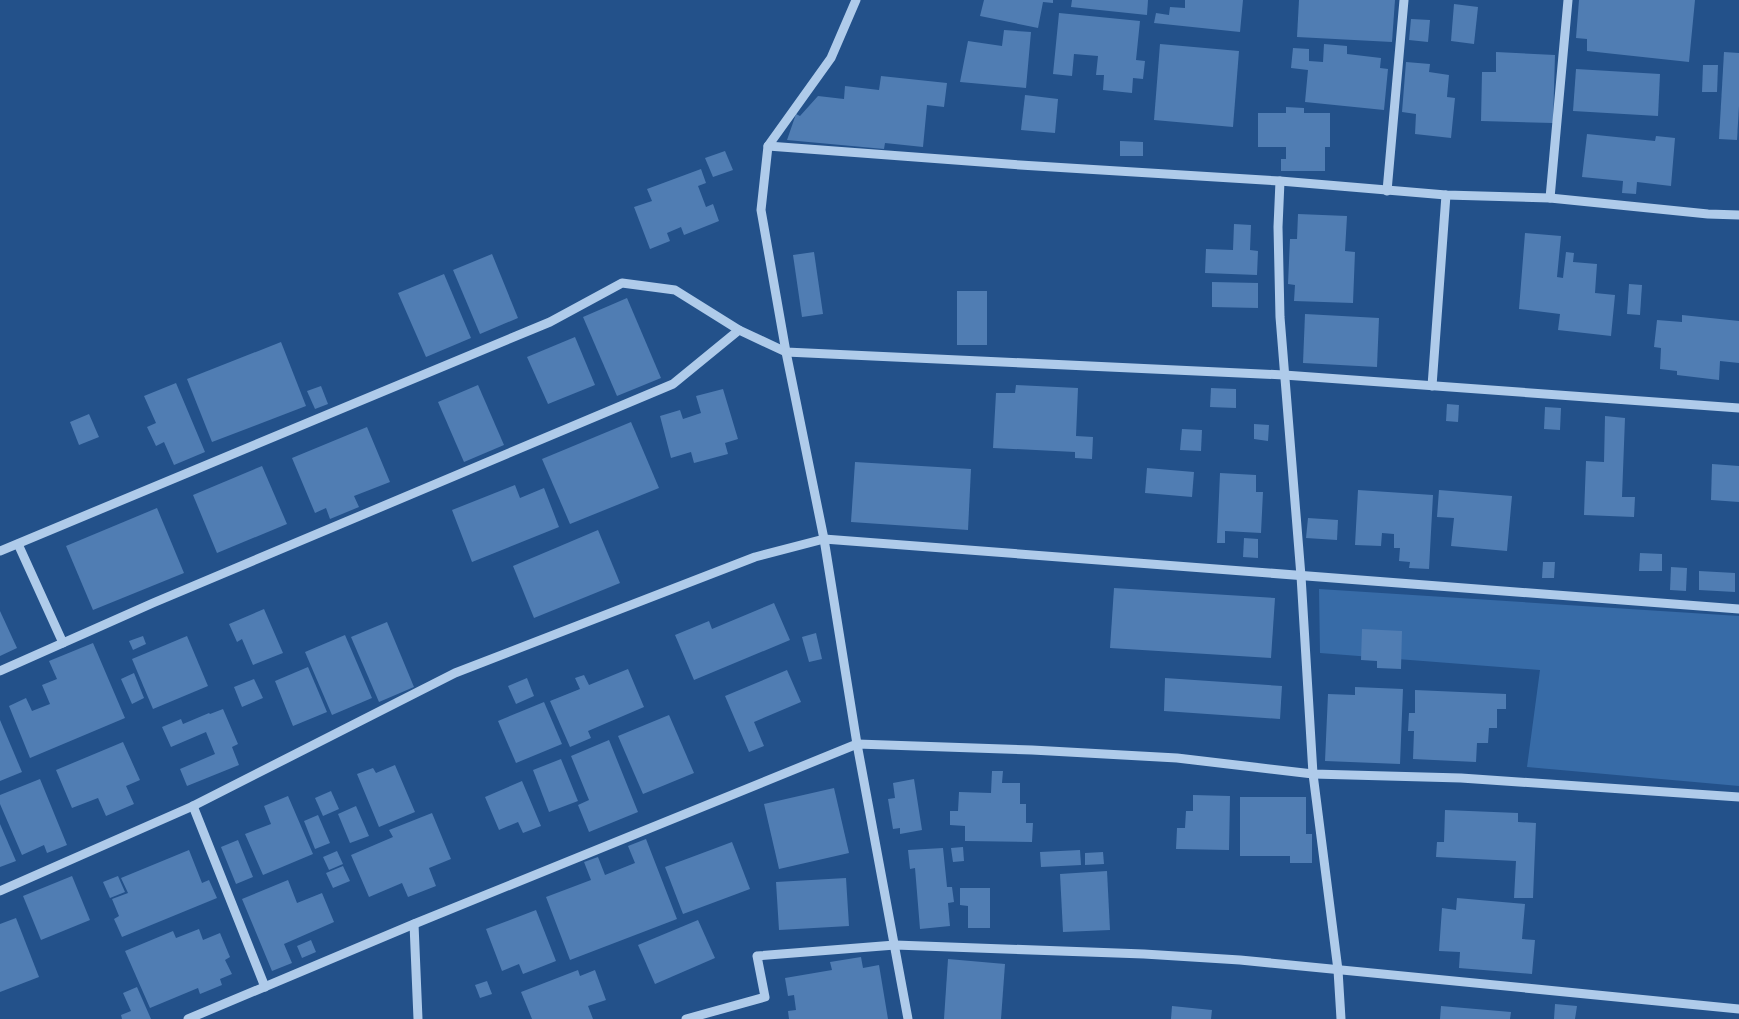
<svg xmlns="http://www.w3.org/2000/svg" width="1739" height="1019" font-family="'Golos Text',sans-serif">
<rect width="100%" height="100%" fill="#23518a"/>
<polygon fill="#376ba7" points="1319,589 1739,616 1739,786 1527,767 1540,670 1320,653"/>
<g fill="#507db3">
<polygon points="984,0 1053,0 1053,3 1043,2 1038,28 980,16"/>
<polygon points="1072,0 1148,0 1147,15 1071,7"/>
<polygon points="1185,0 1243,0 1240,32 1154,23 1156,13 1169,15 1170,7 1185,8"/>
<polygon points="1299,0 1395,0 1392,42 1297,37"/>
<polygon points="1579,0 1695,0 1689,62 1587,51 1587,39 1576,38"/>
<polygon points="1454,4 1478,7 1474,44 1451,41"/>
<polygon points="1059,13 1140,21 1136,60 1145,61 1143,79 1133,78 1132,93 1103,90 1104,75 1096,75 1098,56 1074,54 1072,76 1053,74"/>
<polygon points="1411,19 1430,20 1428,42 1409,40"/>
<polygon points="1004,30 1031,32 1026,88 960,82 968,41 1002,46"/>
<polygon points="1160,44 1239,51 1233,127 1154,120"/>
<polygon points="1324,44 1347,46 1347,54 1381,58 1380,68 1388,69 1384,110 1305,102 1308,70 1291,68 1293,48 1309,49 1309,61 1323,62"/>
<polygon points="1496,52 1555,55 1553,123 1481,121 1482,72 1496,72"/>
<polygon points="1724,52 1739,53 1739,106 1737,140 1719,139"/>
<polygon points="1406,62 1430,64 1429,72 1449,75 1447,97 1455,98 1451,138 1415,134 1416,114 1402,112"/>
<polygon points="1703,65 1718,65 1717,92 1702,92"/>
<polygon points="1576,69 1660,74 1658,116 1573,111"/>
<polygon points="881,76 947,83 944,107 927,105 923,147 885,143 884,149 787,140 796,114 800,116 818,96 844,99 845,86 879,90"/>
<polygon points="1025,95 1058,99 1055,133 1021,130"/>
<polygon points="1286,107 1304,108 1304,113 1330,113 1330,147 1325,147 1325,171 1281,171 1281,159 1286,159 1286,147 1258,147 1258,113 1286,113"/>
<polygon points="1587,134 1655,141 1656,136 1675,138 1671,186 1637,182 1636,194 1622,193 1623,181 1582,177"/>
<polygon points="1120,141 1143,142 1143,156 1120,156"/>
<polygon points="725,151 733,170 713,177 705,158"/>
<polygon points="701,169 706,183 698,186 706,207 713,204 719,221 684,235 681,227 667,233 670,241 650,249 634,207 652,201 647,189"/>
<polygon points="1298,214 1347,216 1345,251 1355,252 1353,303 1294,301 1295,285 1288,284 1290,239 1297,239"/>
<polygon points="1234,224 1251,225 1250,250 1258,251 1257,275 1205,273 1206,249 1233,250"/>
<polygon points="1525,233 1561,236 1557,277 1563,278 1566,252 1574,253 1573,262 1597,264 1595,293 1615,295 1611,336 1558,330 1560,314 1519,309"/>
<polygon points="814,252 823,314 802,317 793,255"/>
<polygon points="492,254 518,318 480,334 453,270"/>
<polygon points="444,274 471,338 426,357 398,293"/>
<polygon points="1212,282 1258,283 1258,308 1212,307"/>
<polygon points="1629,284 1642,285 1640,315 1627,314"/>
<rect x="957" y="291" width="30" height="54"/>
<polygon points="627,298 661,378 617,396 583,317"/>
<polygon points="1305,314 1379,318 1377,367 1303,363"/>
<polygon points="1682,315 1739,321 1739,363 1720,361 1719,380 1677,375 1677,371 1660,369 1661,348 1654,347 1657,320 1682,322"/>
<polygon points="575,337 595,385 548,404 527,357"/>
<polygon points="281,342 306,406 212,442 187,379"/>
<polygon points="176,383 205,452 174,465 164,442 156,446 147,427 156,423 144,396"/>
<polygon points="478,385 504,445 464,462 438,402"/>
<polygon points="1016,385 1078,388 1076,436 1093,437 1092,459 1075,458 1075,452 993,448 996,393 1015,393"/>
<polygon points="321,386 328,404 315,409 307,391"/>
<polygon points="1211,388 1236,389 1236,408 1210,407"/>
<polygon points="723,389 738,439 725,443 728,454 694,463 691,452 671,458 660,416 680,410 683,419 701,413 696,396"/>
<polygon points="1447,404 1459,405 1458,422 1446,421"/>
<polygon points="1545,407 1561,408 1560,430 1544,429"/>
<polygon points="89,414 99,437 79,445 70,422"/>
<polygon points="1605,416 1625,418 1622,497 1635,497 1634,517 1584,515 1586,461 1604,462"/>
<polygon points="631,422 659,488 570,524 542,459"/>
<polygon points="1254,424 1269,425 1268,441 1254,439"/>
<polygon points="367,427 390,482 354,496 359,507 330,519 326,508 315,513 292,458"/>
<polygon points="1182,429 1202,430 1201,451 1180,450"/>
<polygon points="855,462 971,469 968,530 851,522"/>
<polygon points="1712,464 1739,466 1739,502 1711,500"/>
<polygon points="262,466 287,524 217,553 193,495"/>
<polygon points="1147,468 1194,472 1192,497 1145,493"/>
<polygon points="1220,473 1256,475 1256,492 1263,492 1261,533 1225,531 1225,543 1217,543"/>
<polygon points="515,485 520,498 544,488 559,527 472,562 452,510"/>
<polygon points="1358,490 1433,495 1429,569 1409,568 1410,562 1399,561 1400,548 1394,548 1394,534 1382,533 1381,546 1355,545"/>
<polygon points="1439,490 1512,496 1507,551 1451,546 1454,518 1437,517"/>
<polygon points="157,508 184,573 93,610 66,546"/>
<polygon points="1308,518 1338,520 1337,540 1306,538"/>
<polygon points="598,530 620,583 534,618 513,566"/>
<polygon points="1244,538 1258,539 1258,558 1243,557"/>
<polygon points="1640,553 1662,554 1662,571 1639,571"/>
<polygon points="1543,562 1555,562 1554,578 1542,578"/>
<polygon points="1671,567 1687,568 1686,591 1670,590"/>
<polygon points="1699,571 1735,573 1735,592 1699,590"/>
<polygon points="1114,588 1275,598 1271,658 1110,648"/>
<polygon points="774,603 790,640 694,680 675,635 709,621 712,629"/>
<polygon points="264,609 283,653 253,665 242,639 237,642 229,624"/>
<polygon points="0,611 17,648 0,656"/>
<polygon points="387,622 414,687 379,702 351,637"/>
<polygon points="1362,629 1402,631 1401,669 1377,668 1377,661 1361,660"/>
<polygon points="816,633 822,659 809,662 802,637"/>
<polygon points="345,635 372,698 332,715 305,652"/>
<polygon points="143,636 146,644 133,650 129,641"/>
<polygon points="187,636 208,686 153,709 132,659"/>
<polygon points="93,643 125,718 30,758 9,706 26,698 32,711 50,704 42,685 57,679 49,661"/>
<polygon points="308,667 327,712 293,726 275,681"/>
<polygon points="628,669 644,707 588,731 591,738 570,747 550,701 580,689 575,678 584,675 589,685"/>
<polygon points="787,670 801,702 754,722 764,746 749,752 725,696"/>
<polygon points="134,673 144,698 132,704 121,679"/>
<polygon points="527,678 534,696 516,704 508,686"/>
<polygon points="1165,678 1282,686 1280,719 1164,711"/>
<polygon points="254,679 263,698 242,707 234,687"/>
<polygon points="1355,687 1403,689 1400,764 1325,761 1328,694 1355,695"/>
<polygon points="1415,690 1506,694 1506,709 1497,709 1497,728 1489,728 1488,743 1477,743 1476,762 1413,759 1414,731 1408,731 1409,713 1415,713"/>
<polygon points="544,702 562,744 516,763 498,721"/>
<polygon points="223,709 238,744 232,747 239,765 187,786 180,769 215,754 206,732 171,747 162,727 181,719 183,724 209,713 210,714"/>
<polygon points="669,715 694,773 643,794 618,736"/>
<polygon points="0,720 22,772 0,781"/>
<polygon points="609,740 638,812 589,832 578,805 589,800 571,756"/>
<polygon points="123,742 140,780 126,786 134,804 106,816 98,798 72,808 56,770"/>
<polygon points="561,759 578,801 549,812 533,770"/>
<polygon points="395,765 415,812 379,827 357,774 373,768 376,773"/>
<polygon points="992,771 1003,771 1002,783 1020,783 1020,804 1026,804 1026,823 1033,823 1032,842 965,841 965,826 950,825 950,811 958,811 959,792 991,793"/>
<polygon points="40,779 67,845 47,853 44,845 22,855 0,804 0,795"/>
<polygon points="914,779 922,830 900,834 900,828 893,829 888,799 895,798 893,783"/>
<polygon points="522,781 541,826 523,833 518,822 499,830 485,797"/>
<polygon points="834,788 849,853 779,869 764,804"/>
<polygon points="331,791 339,809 323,816 315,798"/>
<polygon points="1193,795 1230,796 1229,850 1176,849 1177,828 1185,828 1186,811 1193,811"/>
<polygon points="288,796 313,854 263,875 245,834 271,824 264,806"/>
<polygon points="1240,797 1306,797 1306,834 1312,834 1312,863 1290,863 1290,856 1240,856"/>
<polygon points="356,806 369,836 350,843 338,814"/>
<polygon points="1445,810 1518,813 1518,822 1536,823 1533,898 1514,898 1516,861 1436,857 1437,842 1444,842"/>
<polygon points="432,813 451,859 429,868 436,886 408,897 402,883 369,897 351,855 393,837 389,830"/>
<polygon points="318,815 330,843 315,849 304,821"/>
<polygon points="0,824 16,861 0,867"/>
<polygon points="646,839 677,919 570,960 546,897 591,880 584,862 598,857 605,875 635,863 628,846"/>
<polygon points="238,840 253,877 236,884 221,847"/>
<polygon points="732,842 750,889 683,914 665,867"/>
<polygon points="963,847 964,861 953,862 951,848"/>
<polygon points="943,848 947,887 952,887 954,902 948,903 950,926 920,929 915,868 910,869 908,850"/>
<polygon points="189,850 202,883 209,880 217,898 122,937 114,919 119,916 112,899 128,893 121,878"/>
<polygon points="1080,850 1081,865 1041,867 1040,852"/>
<polygon points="337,851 343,864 329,870 323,857"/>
<polygon points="1103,852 1104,864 1085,865 1085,853"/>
<polygon points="343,866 350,881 333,888 326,873"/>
<polygon points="1107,871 1110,930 1063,932 1060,874"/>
<polygon points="72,876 90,920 41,940 23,896"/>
<polygon points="118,876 125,892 110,898 103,882"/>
<polygon points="846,878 849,926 779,930 776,882"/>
<polygon points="288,880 297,903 322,893 334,922 284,944 292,963 272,971 242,899"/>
<polygon points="960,888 990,888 990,928 968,928 968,906 960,905"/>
<polygon points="1457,898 1525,904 1522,939 1535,940 1532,974 1459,968 1460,952 1439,951 1442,908 1456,910"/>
<polygon points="536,910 556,961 523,974 519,964 502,971 486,929"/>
<polygon points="16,918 39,977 0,992 0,924"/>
<polygon points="698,920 715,958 655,984 638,945"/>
<polygon points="199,929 203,940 220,933 230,957 225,960 232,974 220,979 222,985 200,994 198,988 150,1008 125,951 173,931 176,938"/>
<polygon points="311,940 316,952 302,958 297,946"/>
<polygon points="861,957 863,968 879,965 888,1019 789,1019 788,1011 796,1010 794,995 788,996 785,978 832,970 830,962"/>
<polygon points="948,959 1005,964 1001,1019 944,1019"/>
<polygon points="578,970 580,976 595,970 606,1000 588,1006 593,1019 532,1019 521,992"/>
<polygon points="487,981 492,994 480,998 475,985"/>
<polygon points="137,987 151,1019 122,1019 121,1015 131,1011 123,993"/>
<polygon points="1555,1004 1577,1006 1575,1019 1554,1019"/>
<polygon points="1172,1006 1212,1010 1211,1019 1171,1019"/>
<polygon points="1441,1006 1511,1012 1510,1019 1440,1019"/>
</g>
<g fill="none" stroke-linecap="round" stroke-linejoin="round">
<g stroke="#afcbea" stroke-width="9">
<polyline points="856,0 831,58 768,146 761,210 786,352 824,539 857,744 908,1019"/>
<polyline points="768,146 1020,165 1280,181 1446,195 1550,198 1708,214 1739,215"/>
<polyline points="1280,181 1278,227 1280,317 1301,576 1313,774 1338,970 1341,1019"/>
<polyline points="1387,191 1404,0"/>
<polyline points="1550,198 1568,0"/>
<polyline points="1432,386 1446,195"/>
<polyline points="18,544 63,643"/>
<polyline points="0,551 550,322 622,283 675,290 739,330"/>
<polyline points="0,671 153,603 673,384 739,330 786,352 1284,375 1739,408"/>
<polyline points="193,806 265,987"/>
<polyline points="0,891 193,806 455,673 755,557 824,539 1739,609"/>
<polyline points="414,924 418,1019"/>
<polyline points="188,1019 414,924 857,744 1032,750 1177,758 1313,774 1461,778 1739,797"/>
<polyline points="686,1019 765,997 757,956 895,945 1144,954 1240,960 1739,1009"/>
</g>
</g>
</svg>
